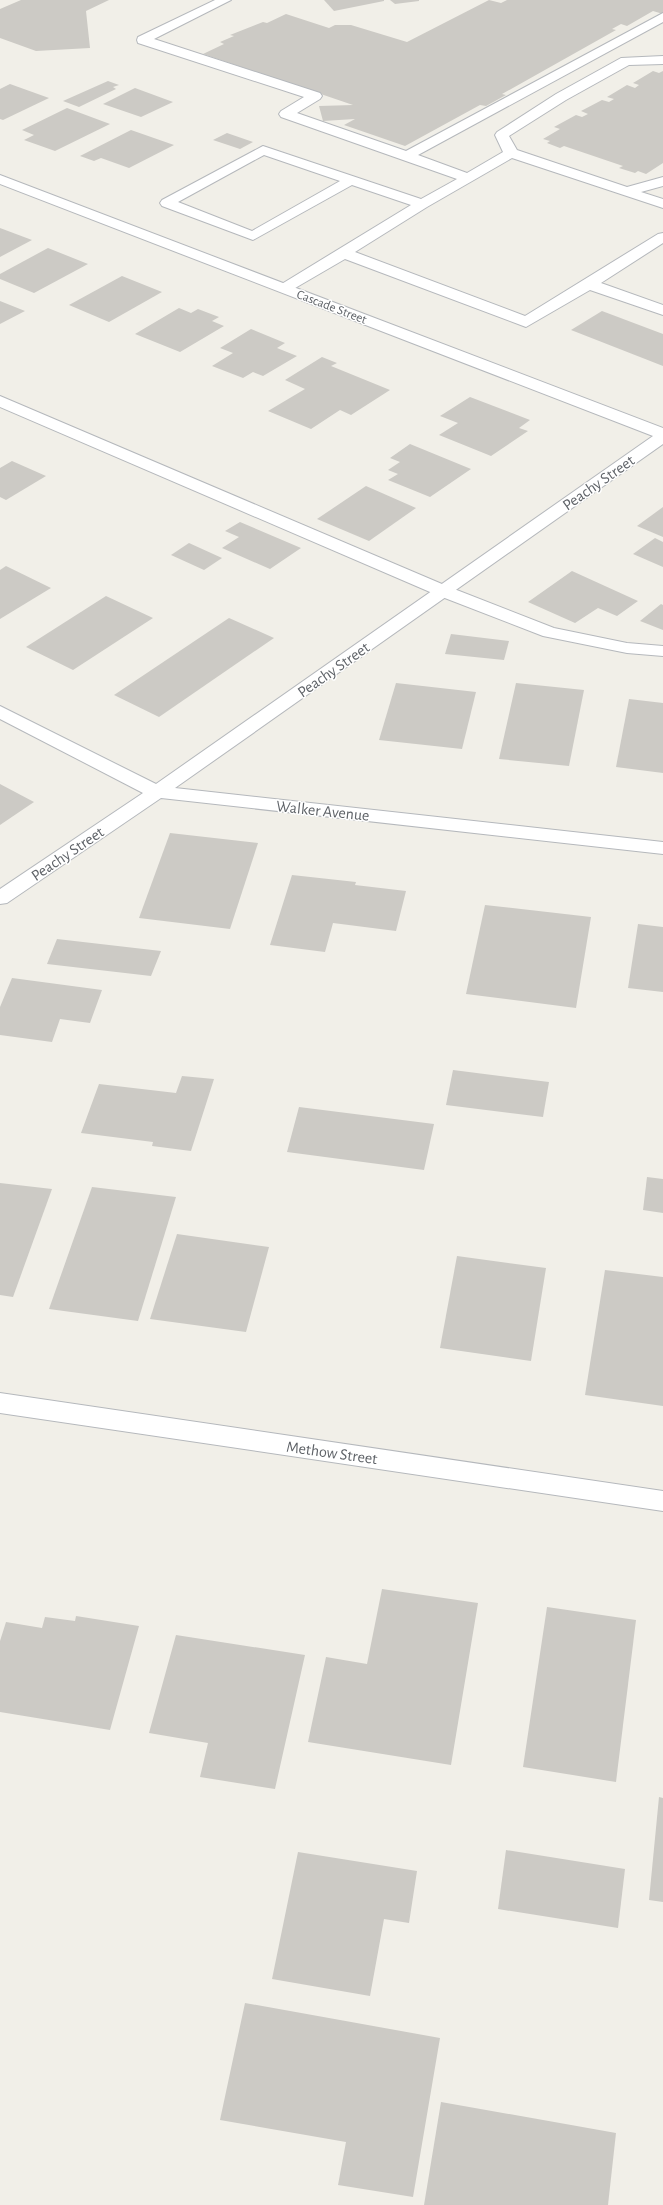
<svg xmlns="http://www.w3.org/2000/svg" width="663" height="2205" font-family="'Alegreya Sans',sans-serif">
<rect width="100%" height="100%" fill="#f1efe8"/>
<g fill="#cccac5">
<polygon points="21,0 109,0 86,11 90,48 36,51 0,38 0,9"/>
<polygon points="324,0 384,0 384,1 334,11"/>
<polygon points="390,0 419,0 419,1 395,4"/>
<polygon points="489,0 501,3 507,0 663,0 663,14 653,11 627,26 621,24 612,29 616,30 502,94 506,95 486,106 480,105 405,146 344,125 355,119 323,121 319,106 353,105 203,54 224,44 220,42 234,36 230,35 263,22 267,23 286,14 329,28 335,25 351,25 407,42"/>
<polygon points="653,71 659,73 663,71 663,163 646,174 638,171 635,173 619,168 623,166 564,146 560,148 547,143 550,141 543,139 560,129 554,127 576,115 582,117 588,114 581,111 602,100 609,102 614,99 607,97 627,85 635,88 639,85 633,83"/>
<polygon points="108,81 119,85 113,87 116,89 79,107 63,101"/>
<polygon points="10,84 49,98 3,120 0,119 0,89"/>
<polygon points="135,88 173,102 141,117 103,104"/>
<polygon points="67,108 110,124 55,151 24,140 34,135 22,130"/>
<polygon points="131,130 174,145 129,168 101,158 94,161 80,156"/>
<polygon points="227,133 253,142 240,149 213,140"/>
<polygon points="0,228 32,240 0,257"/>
<polygon points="48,248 88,264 34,293 0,279 0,274"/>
<polygon points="122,276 162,292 109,322 69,305"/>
<polygon points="0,301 25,311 0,324"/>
<polygon points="179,308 191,313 198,309 219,317 212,321 224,326 180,352 135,334"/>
<polygon points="602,311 663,334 663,366 571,330"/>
<polygon points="251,329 285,343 277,348 297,356 263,376 253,372 243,378 212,366 233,353 220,348"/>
<polygon points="322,357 337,363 331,366 390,390 351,415 340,410 311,429 268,411 305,389 285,380"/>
<polygon points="470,397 530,420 519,428 528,431 491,456 439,435 458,423 440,416"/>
<polygon points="410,444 471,469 430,497 388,480 398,474 388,470 400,462 390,458"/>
<polygon points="12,461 46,476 6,500 0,497 0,468"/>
<polygon points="366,486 416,508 369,541 317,519"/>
<polygon points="663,507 663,537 637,526"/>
<polygon points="240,522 301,548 270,569 222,548 239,537 225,531"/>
<polygon points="655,538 663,542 663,567 633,554"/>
<polygon points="189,543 222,558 204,570 171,555"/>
<polygon points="6,566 51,588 0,619 0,570"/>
<polygon points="572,571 638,601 617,616 598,608 575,623 528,602"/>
<polygon points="106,596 153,618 73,670 26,647"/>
<polygon points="661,604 663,605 663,630 640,621"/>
<polygon points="229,618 274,638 159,717 114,695"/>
<polygon points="451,634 509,641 504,660 445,654"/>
<polygon points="396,683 476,692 462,749 379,740"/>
<polygon points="516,683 584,690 569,766 499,759"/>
<polygon points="629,699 663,703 663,773 616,767"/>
<polygon points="0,784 34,802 0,825"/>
<polygon points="170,833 258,843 230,929 139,918"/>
<polygon points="292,875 356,882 355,885 406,891 396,931 333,923 325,952 270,945"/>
<polygon points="485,905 591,917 576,1008 466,994"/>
<polygon points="638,924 663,927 663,992 628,988"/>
<polygon points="57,939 161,951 151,976 47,964"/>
<polygon points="12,978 102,990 90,1023 60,1019 52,1042 0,1035 0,1007"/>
<polygon points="453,1070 549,1082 543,1117 446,1105"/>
<polygon points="182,1076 214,1079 191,1151 152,1146 153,1142 81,1133 99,1084 176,1093"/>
<polygon points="299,1107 434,1124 424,1170 287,1152"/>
<polygon points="647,1177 663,1179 663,1213 643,1210"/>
<polygon points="0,1183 52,1189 13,1297 0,1295"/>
<polygon points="92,1187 176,1197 138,1321 49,1309"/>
<polygon points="177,1234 269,1247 246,1332 150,1319"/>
<polygon points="457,1256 546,1268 531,1361 440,1348"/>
<polygon points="605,1270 663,1277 663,1406 585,1395"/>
<polygon points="382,1589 478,1603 451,1765 308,1742 326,1657 367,1664"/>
<polygon points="547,1607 636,1620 616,1782 523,1767"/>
<polygon points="76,1616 139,1626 110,1730 0,1712 0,1641 6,1622 42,1628 45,1617 75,1621"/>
<polygon points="176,1635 305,1655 275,1789 200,1777 208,1743 149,1733"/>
<polygon points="659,1797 663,1798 663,1902 649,1900"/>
<polygon points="506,1850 625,1869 618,1928 498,1909"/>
<polygon points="298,1852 417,1871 409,1923 384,1919 370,1996 272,1979"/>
<polygon points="245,2003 440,2038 413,2197 338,2185 346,2142 220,2120"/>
<polygon points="441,2102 616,2133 608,2205 424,2205"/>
</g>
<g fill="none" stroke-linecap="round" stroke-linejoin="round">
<defs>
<g id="service">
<path d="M 215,0 L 231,0 L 154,39 L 320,93 L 322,96 L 320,99 L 297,113 L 406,151 L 663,13 L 663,22 L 418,155 L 467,173 L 503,152 L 495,135 L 497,132 L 556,94 L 621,58 L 663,56 L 663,64 L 629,65 L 566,100 L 509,136 L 517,150 L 627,187 L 663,177 L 663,186 L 641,192 L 663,199 L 663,208 L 512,158 L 427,207 L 355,252 L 525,316 L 658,234 L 663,233 L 663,243 L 601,283 L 663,305 L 663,315 L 590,290 L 526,327 L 345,259 L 290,291 L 280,291 L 278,288 L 280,285 L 411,205 L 352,185 L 253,240 L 162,206 L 160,203 L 162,200 L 263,146 L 421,199 L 457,179 L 281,117 L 279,114 L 281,111 L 304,97 L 138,43 L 137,40 L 138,37 ZM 264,155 L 340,181 L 252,231 L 178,202 Z"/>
<polygon points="0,396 449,587 554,628 627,643 663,646 663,656 627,653 543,636 437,595 0,407"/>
</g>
<g id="minor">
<polygon points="0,175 663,428 663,444 175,788 663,842 663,854 161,798 7,903 0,904 0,889 143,793 0,719 0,706 156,784 653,436 0,184"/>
<polygon points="0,1393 663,1491 663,1511 0,1413"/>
</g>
</defs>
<use href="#service" stroke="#b5b8bc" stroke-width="2"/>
<use href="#minor" stroke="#b5b8bc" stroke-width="2"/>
<use href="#service" fill="#fff" fill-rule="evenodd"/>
<use href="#minor" fill="#fff" fill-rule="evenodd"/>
</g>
<g text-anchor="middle" stroke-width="3" stroke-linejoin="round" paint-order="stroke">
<g font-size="13" fill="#5f6368" stroke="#fff">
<text transform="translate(332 306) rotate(21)" y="5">Cascade Street</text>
</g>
<g font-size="16" fill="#5f6368" stroke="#fff">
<text transform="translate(598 482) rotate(-35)" y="6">Peachy Street</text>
<text transform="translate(333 669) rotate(-35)" y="6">Peachy Street</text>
<text transform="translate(323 810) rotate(6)" y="6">Walker Avenue</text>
<text transform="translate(67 853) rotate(-34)" y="6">Peachy Street</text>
<text transform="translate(332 1452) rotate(8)" y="6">Methow Street</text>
</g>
</g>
</svg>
